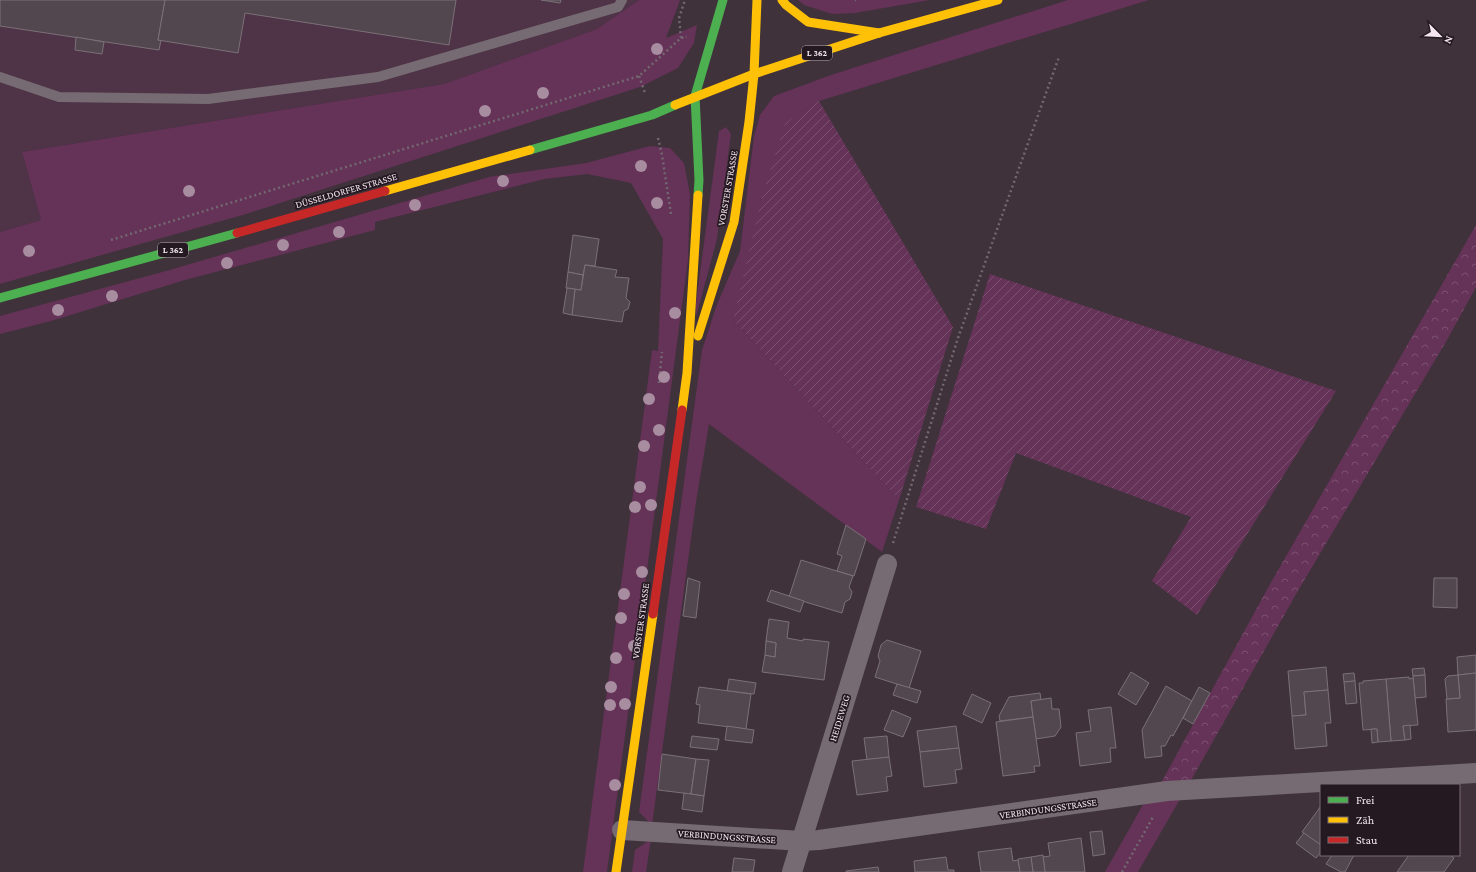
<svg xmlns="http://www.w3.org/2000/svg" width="1476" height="872" font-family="'Crimson Pro',serif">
<defs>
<pattern id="forest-crowns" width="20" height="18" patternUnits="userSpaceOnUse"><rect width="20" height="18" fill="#653258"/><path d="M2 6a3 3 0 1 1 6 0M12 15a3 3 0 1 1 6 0" fill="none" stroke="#7c5070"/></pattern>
<pattern id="garden-furrows" width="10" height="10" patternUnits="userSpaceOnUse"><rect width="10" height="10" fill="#653258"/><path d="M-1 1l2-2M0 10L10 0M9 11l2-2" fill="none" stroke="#7c5070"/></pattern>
</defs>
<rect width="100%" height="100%" fill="#3f323b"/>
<polygon fill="#4f3347" points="0,0 639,0 597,29 444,84 22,152 41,220 0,232"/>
<g fill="#653258">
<polygon points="639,0 680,0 666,38 697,25 694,43 678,68 640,87 246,214 0,284 0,232 41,220 22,152 444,84 597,29"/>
<polygon points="798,0 930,0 855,13 832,14 804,5"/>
<polygon points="1068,0 1149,0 819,101 801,111 733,320 899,500 882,552 709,424 696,502 652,825 639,812 702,350 716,307 740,251 754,136 760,115 774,96 831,75"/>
<polygon points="726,127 731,134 717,239 696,317 696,303 719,131"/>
<polygon points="650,146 670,148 684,163 690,194 688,260 607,872 583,872 652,350 658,351 663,239 631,183 587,174 544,179 375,222 375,230 185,280 51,321 0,334 0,316 166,271 489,177 586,163"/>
<polygon points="1180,799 1138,872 1105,872 1145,801"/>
<polygon points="651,839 646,872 632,872 635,850"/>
</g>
<polygon fill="url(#forest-crowns)" points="1476,225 1476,287 1447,340 1299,589 1190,782 1161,783 1269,586"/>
<g fill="url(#garden-furrows)">
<polygon points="819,101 953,327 899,500 733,320 763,193 785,124 801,111"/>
<polygon points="990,274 1336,391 1197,615 1152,581 1191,517 1016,453 986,529 916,507"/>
</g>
<g fill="#52474f" stroke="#7b7078">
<polygon points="0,0 165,0 158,40 161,40 159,50 0,26"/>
<polygon points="165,0 456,0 449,45 245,13 238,53 158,40"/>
<polygon points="541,0 561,0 560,3"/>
<polygon points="76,37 104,42 102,54 75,50"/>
<polygon points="573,235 599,239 595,266 585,265 583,275 568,272"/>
<polygon points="585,265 617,270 615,277 629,278 626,298 630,302 628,309 624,311 622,322 572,315 575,289 581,290"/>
<polygon points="568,272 583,275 581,290 566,288"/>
<polygon points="567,288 575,289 572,315 563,313"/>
<polygon points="846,525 866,539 854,576 837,571 842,556 837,554"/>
<polygon points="801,560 853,576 849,587 852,592 850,599 845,602 842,613 789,597"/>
<polygon points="688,578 700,582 696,618 683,616"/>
<polygon points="1434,578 1457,578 1457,608 1433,607"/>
<polygon points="771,590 804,601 800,612 767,601"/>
<polygon points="769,619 789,622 787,638 803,641 803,639 829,642 824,680 762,672 765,655 775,657 776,643 766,641"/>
<polygon points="887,640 921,651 909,688 875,677 880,661 878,656 881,645"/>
<polygon points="766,641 776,643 775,657 765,655"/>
<polygon points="1476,655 1476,673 1458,675 1457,657"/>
<polygon points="1326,667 1328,690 1304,692 1306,715 1292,716 1288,671"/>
<polygon points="1424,668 1425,675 1413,676 1412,669"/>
<polygon points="1131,672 1149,683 1136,705 1118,694"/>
<polygon points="1354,673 1355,681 1344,682 1343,674"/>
<polygon points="1476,673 1476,730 1448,732 1446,699 1460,698 1458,675"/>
<polygon points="1425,675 1426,697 1415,698 1413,676"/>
<polygon points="1458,675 1460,698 1447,699 1445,679 1448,676"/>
<polygon points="1409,677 1409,679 1413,678 1418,725 1403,726 1405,740 1391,741 1386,679"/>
<polygon points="729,679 756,683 754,694 727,691"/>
<polygon points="1386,679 1391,741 1378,742 1377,729 1363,730 1359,683 1363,683 1363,681"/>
<polygon points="1355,681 1357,703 1346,704 1344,682"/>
<polygon points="897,684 921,691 917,703 893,695"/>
<polygon points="1166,686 1192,701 1173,736 1171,735 1165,746 1161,746 1162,756 1145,758 1142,730"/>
<polygon points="699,687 751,694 746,729 698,723 700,705 696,704"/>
<polygon points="1199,687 1210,693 1193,724 1183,718"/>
<polygon points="1328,690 1331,723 1325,723 1327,746 1295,749 1292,716 1306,715 1304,692"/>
<polygon points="1040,693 1041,700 1031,701 1033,717 1000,721 999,716 1009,697"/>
<polygon points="972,694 991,703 982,723 963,714"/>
<polygon points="1051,698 1052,709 1059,709 1061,727 1055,736 1036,739 1031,701"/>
<polygon points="1111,707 1116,748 1110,748 1111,762 1080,766 1076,733 1091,731 1088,710"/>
<polygon points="892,710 911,718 903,737 884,730"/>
<polygon points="1033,717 1040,766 1034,766 1035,772 1003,776 996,722"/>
<polygon points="1410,725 1411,739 1405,740 1403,726"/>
<polygon points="727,726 754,730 752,743 725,740"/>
<polygon points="956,726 959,748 920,752 917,731"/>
<polygon points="1371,729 1377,729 1378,742 1372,743"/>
<polygon points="692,736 719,739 717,750 690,747"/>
<polygon points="887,736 889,757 867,760 864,738"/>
<polygon points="959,748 962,769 955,770 957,783 924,787 920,752"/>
<polygon points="662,754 696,759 691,794 658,790"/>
<polygon points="889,757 892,776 886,777 888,791 857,795 852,761"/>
<polygon points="696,759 709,760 704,796 691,794"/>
<polygon points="684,793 704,796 702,812 682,809"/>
<polygon points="1321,806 1321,845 1302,832"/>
<polygon points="1102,831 1105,854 1093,856 1090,832"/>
<polygon points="1304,833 1321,845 1321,852 1316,858 1296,843"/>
<polygon points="1081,838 1085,872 1045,872 1043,857 1050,856 1048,843"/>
<polygon points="1011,848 1013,861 1018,860 1020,872 981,872 978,852"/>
<polygon points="1043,855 1045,872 1033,872 1031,857"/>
<polygon points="1332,855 1354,855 1345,872 1341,872 1326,864"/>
<polygon points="1409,855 1450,855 1454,858 1444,872 1397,872"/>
<polygon points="946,857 948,870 954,870 954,872 915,872 914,861"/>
<polygon points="1031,857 1033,872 1020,872 1018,859"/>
<polygon points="734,858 755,860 753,872 732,872"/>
<polygon points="878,867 879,872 846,872 846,871"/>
</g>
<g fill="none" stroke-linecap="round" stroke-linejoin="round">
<g stroke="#72686f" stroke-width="2.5" stroke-dasharray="2 3" stroke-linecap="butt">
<polyline points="855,0 856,0"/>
<polyline points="681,38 679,18 685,0"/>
<polyline points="639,76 645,93"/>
<polyline points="658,138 662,155 671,214"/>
<polyline points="111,240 639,76 681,38 687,37"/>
<polyline points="659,383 662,352"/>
<polyline points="893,543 958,338 1059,57"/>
<polyline points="1122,872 1153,817"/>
</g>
<polyline stroke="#766b72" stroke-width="10" points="0,77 59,97 208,99 378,77 618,7 622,0"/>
<g stroke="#766b72" stroke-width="20">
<polyline points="622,830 802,841 819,840 1167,791 1476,773"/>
<polyline points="792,872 887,564"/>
</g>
<g stroke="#4caf50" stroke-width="9">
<polyline points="530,150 652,115 675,105"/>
<polyline points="698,195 699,180 695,96 723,0"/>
<polyline points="0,298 237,233"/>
</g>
<g stroke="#ffc107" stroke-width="9">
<polyline points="782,0 786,5 808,22 879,33"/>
<polyline points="675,105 754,74 879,33 998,0"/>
<polyline points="385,191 530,150"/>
<polyline points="698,336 734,222 749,122 754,74 757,0"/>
<polyline points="682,410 687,373 698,195"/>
<polyline points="616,872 653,614"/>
</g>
<g stroke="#c62828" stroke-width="9">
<polyline points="237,233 385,191"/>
<polyline points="653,614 682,410"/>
</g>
</g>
<g fill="#a88c9f">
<circle cx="657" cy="49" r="6"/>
<circle cx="543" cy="93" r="6"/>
<circle cx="485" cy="111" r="6"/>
<circle cx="641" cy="166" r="6"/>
<circle cx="503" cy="181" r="6"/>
<circle cx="189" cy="191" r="6"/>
<circle cx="657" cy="203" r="6"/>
<circle cx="415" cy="205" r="6"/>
<circle cx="339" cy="232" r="6"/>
<circle cx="283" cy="245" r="6"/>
<circle cx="29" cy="251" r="6"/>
<circle cx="227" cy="263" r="6"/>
<circle cx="112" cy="296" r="6"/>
<circle cx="58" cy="310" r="6"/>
<circle cx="675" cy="313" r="6"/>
<circle cx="664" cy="377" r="6"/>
<circle cx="649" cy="399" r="6"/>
<circle cx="659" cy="430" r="6"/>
<circle cx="644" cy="446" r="6"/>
<circle cx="640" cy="487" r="6"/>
<circle cx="651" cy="505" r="6"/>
<circle cx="635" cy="507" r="6"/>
<circle cx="642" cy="572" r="6"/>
<circle cx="624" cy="594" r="6"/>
<circle cx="621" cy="618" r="6"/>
<circle cx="634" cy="646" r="6"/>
<circle cx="616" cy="658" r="6"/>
<circle cx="611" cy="687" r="6"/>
<circle cx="625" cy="704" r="6"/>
<circle cx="610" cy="705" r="6"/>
<circle cx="615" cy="785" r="6"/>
</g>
<g text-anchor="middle" stroke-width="3.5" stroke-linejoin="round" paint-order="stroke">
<g fill="#241920" stroke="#b6a8b2" stroke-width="1">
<rect x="802" y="46" width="30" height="14" rx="3"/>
<rect x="158" y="243" width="30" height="14" rx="3"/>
</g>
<g font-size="9" font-weight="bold" fill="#f5e5f0">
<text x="817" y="56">L 362</text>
<text x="173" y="253">L 362</text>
</g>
<g font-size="10" fill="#f5e5f0" stroke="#241920">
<text transform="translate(727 188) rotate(-80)" y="4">VORSTER STRASSE</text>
<text transform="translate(346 190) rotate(-16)" y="4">DÜSSELDORFER STRASSE</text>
<text transform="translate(640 621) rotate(-82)" y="4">VORSTER STRASSE</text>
<text transform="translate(839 718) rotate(-73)" y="4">HEIDEWEG</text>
<text transform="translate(1048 808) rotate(-8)" y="4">VERBINDUNGSSTRASSE</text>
<text transform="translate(727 836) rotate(4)" y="4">VERBINDUNGSSTRASSE</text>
</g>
</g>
<rect x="1320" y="784" width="140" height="72" fill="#241920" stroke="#786b73"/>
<rect x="1328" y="797" width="20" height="6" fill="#4caf50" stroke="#786b73"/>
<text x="1356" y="804" font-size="12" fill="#f5e5f0">Frei</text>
<rect x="1328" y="817" width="20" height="6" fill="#ffc107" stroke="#786b73"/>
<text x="1356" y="824" font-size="12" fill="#f5e5f0">Zäh</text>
<rect x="1328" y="837" width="20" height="6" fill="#c62828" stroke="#786b73"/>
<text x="1356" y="844" font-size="12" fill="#f5e5f0">Stau</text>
<g transform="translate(1440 36) rotate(114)" stroke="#241920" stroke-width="3" paint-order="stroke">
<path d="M0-3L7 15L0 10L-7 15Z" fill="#f5e5f0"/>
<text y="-6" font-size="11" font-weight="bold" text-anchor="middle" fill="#f5e5f0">N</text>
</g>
</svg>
